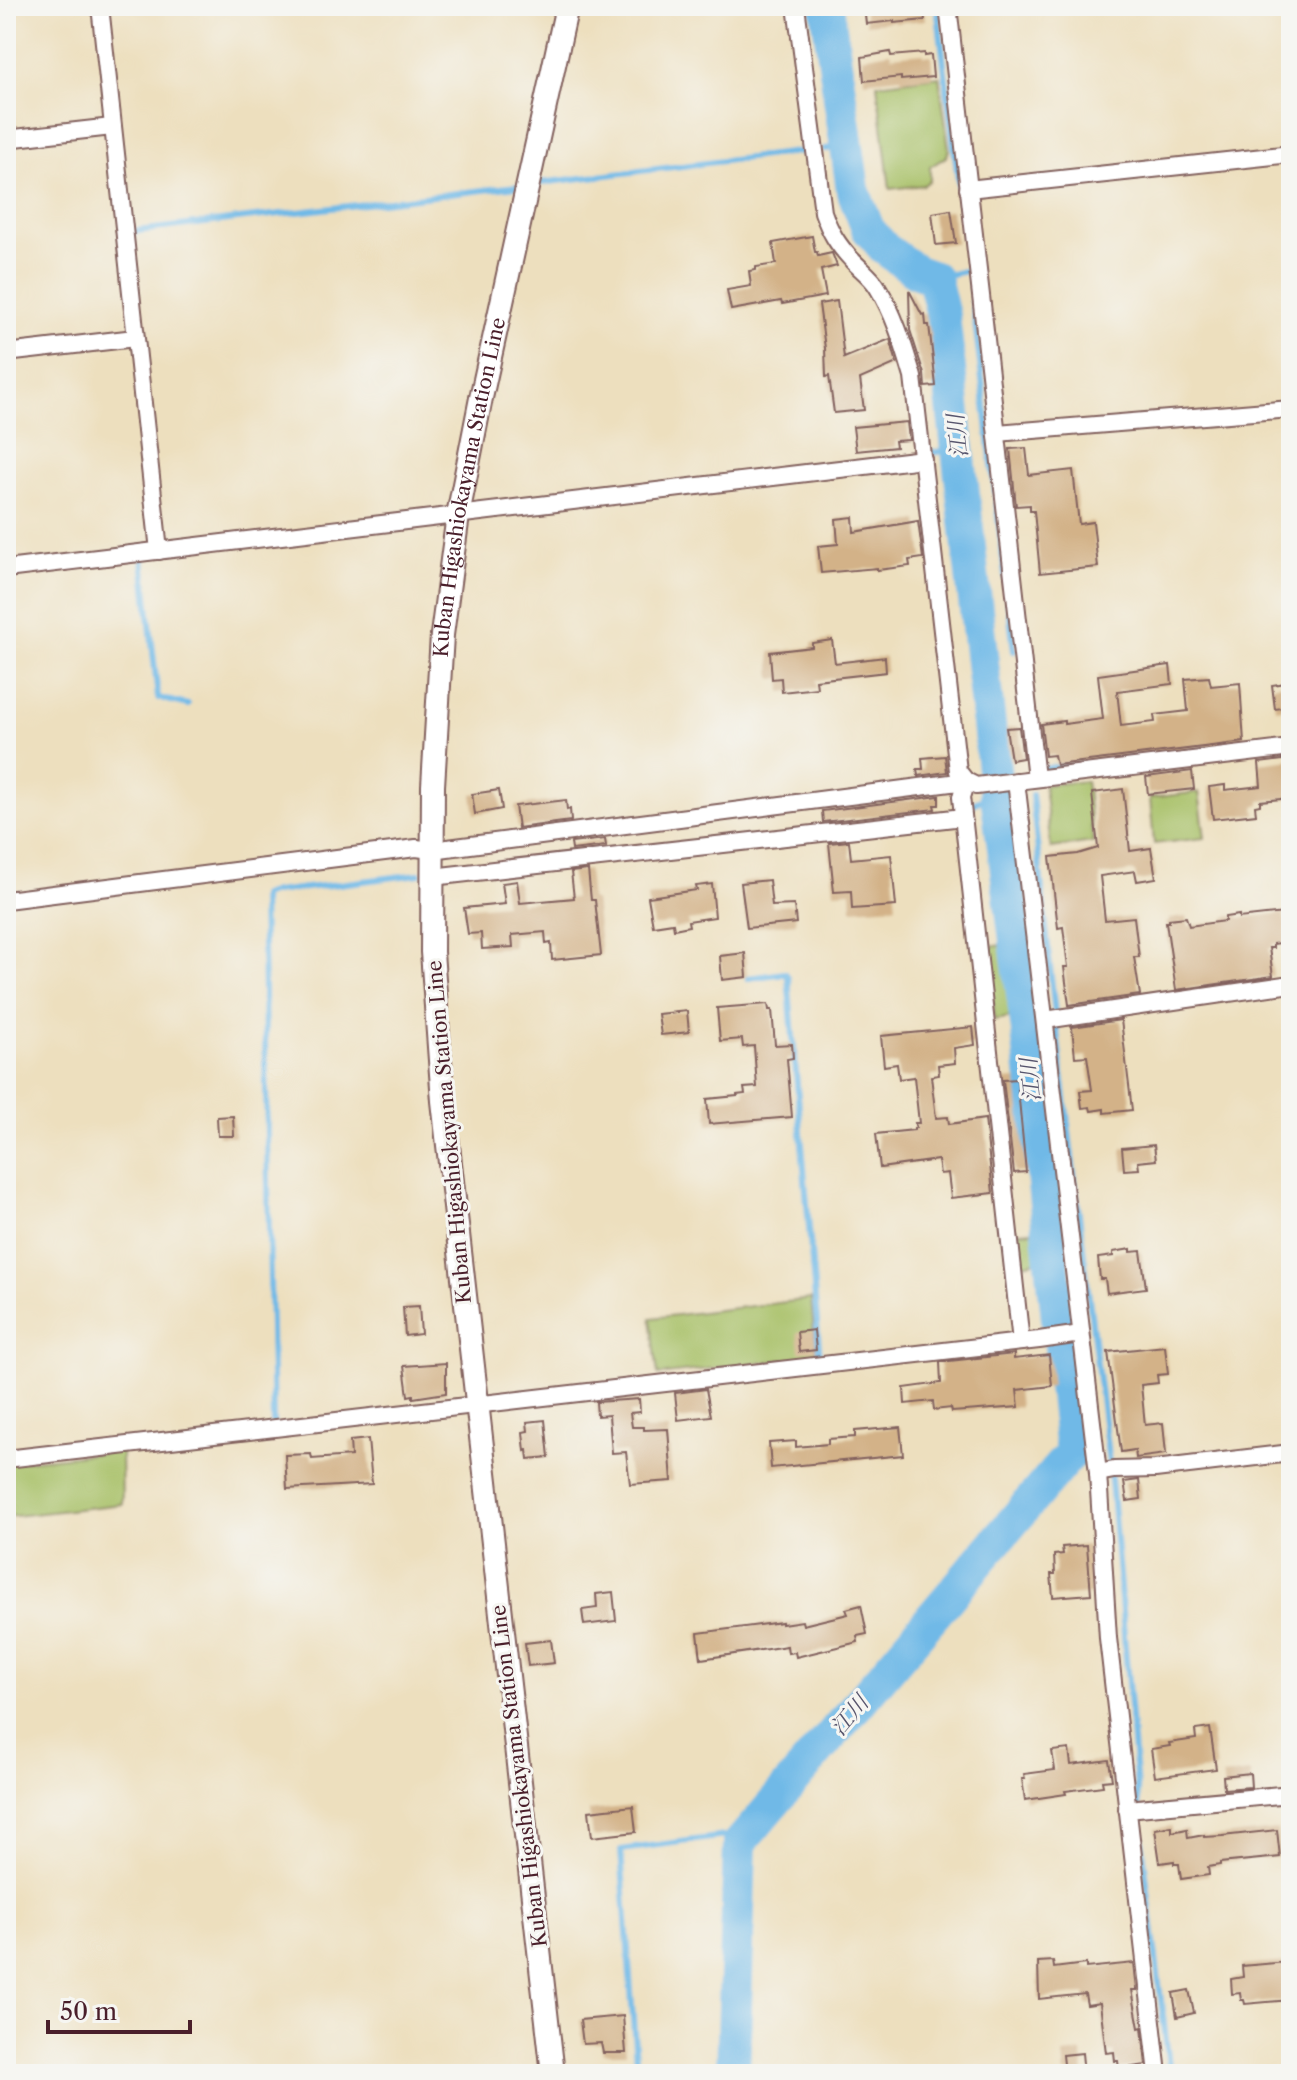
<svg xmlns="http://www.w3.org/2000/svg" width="1297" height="2080" font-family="'Libre Caslon Text','Noto Serif JP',serif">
<rect width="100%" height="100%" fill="#f6f6f2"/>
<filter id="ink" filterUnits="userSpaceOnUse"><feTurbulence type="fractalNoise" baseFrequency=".0125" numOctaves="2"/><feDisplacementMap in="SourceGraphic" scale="16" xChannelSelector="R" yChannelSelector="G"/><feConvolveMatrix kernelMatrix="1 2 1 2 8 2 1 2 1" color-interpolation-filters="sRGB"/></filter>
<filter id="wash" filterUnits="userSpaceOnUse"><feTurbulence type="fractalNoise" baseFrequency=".006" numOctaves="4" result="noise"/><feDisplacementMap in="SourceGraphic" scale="32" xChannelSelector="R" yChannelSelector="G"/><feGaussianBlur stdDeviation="1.8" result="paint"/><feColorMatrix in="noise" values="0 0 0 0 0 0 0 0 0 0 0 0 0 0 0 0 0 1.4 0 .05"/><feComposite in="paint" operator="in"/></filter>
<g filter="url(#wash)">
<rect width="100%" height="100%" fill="#eddfbe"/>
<g fill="#a7c066" stroke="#787048" stroke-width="2">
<polygon points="939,76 949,149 947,156 930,167 930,180 924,185 890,189 877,84"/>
<polygon points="1086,781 1093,842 1051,848 1044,785"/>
<polygon points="1199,792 1205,838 1154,844 1150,798"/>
<polygon points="1003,945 1011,1017 995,1020 988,947"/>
<polygon points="1034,1231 1038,1261 1022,1264 1018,1232"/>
<polygon points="811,1299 816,1356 658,1375 651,1318"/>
<polygon points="121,1451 122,1504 6,1517 6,1463"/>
</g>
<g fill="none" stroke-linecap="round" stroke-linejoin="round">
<g stroke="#6fb9e7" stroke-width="6">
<polyline points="825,149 847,147"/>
<polyline points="540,183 806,151"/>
<polyline points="129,232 517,186"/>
<polyline points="969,270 1014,651"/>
<polyline points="934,278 969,270 937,6"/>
<polyline points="929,453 959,449"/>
<polyline points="143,559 158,698 188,705"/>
<polyline points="1040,769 1260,744"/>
<polyline points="1032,795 1056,1024 1111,1480 1140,1825 1170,2074"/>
<polyline points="969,811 968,806 997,793"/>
<polyline points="748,978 785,973 788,977 820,1359"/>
<polyline points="273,1423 262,896 274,892 419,874"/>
<polyline points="637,2074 621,1850 748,1833"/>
</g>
<polyline stroke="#6fb9e7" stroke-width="34" points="733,2074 740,1843 1072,1452 1028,1032 996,787 943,316 934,278 917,272 885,249 868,229 853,190 827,6"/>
</g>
<g id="blocks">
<g fill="#d3b288">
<polygon points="864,6 923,6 925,20 894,23 894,21 866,24"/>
<polygon points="890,52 891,56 924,53 924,56 931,55 933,77 901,80 901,77 864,81 862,57"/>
<polygon points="951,210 956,243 936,245 932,213"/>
<polygon points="812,236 815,252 817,252 818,256 832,253 837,266 821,270 826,296 782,304 781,301 731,310 727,290 751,286 749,271 756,270 756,267 776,264 773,243"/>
<polygon points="909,290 922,315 925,314 926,325 929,325 936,386 925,387 924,374 910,330"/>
<polygon points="837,301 844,358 890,339 897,363 860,379 864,410 834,413 829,376 826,377 825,348 819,304"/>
<polygon points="907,422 909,440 895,441 896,447 856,451 853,427"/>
<polygon points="1026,448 1029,475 1073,470 1079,524 1093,522 1098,567 1040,573 1034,511 1030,511 1030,505 1016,506 1010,449"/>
<polygon points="853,517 854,532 918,521 923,558 909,560 910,566 877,570 877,568 821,573 818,546 838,544 836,519"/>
<polygon points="832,640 835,663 885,657 886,672 816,680 817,688 782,692 781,678 772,679 770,652 812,647 812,643"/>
<polygon points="1170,665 1172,684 1117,691 1121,726 1155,722 1154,715 1188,711 1185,679 1209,677 1211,686 1240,683 1244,742 1056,765 1054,755 1045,756 1041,724 1064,721 1064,724 1103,719 1098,675"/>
<polygon points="1291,682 1291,707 1275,709 1272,685"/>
<polygon points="1019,727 1023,758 1011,760 1006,728"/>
<polygon points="945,756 947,772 918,776 917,769 923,769 922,758"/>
<polygon points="1291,759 1291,798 1260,801 1260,805 1255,806 1256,814 1213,819 1209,787 1225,785 1225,790 1261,786 1259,763"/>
<polygon points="1192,771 1194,789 1148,794 1146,777"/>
<polygon points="1123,789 1130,851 1151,848 1156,878 1137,881 1135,871 1100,876 1105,920 1134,917 1139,957 1134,957 1140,995 1069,1005 1064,967 1068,967 1063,927 1058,928 1050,857 1078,854 1098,848 1092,793"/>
<polygon points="499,790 502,809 475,814 472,794"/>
<polygon points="939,796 939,805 934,805 935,809 823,822 822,811"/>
<polygon points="566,800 567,810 570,809 571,821 518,828 515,806"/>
<polygon points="605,839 606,846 572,850 571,843"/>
<polygon points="849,841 851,859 891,855 896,906 852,909 851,891 834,892 829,843"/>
<polygon points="588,870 591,900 595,900 601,955 552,960 551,943 546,944 545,932 512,935 513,947 482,949 481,933 468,934 464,908 505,904 502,883 517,881 520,903 574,898 571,872"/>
<polygon points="769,880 772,906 794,905 796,923 747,928 741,883"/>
<polygon points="712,884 715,917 688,921 689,926 674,929 673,923 653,926 648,897 697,890 696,886"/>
<polygon points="1284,913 1288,942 1273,944 1273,948 1269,948 1273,976 1176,990 1166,922 1169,922 1169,919 1186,917 1189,926 1225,921 1225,917 1239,915 1239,918"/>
<polygon points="745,953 747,977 722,980 720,956"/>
<polygon points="768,1004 769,1010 772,1010 775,1045 792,1044 793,1058 787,1059 792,1117 709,1124 707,1099 737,1096 737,1095 745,1094 744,1088 757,1087 754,1046 743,1047 742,1039 720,1041 717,1008"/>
<polygon points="687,1011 689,1032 661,1035 658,1014"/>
<polygon points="1121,1020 1132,1110 1104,1113 1104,1109 1091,1111 1090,1107 1082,1108 1080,1091 1092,1090 1087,1056 1075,1057 1072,1027"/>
<polygon points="973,1027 975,1045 954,1048 955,1063 938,1065 939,1075 931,1076 936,1118 948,1117 949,1124 985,1119 993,1193 951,1198 948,1173 940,1174 938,1160 880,1168 876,1134 914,1130 914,1128 916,1128 915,1123 919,1123 914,1077 899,1079 897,1064 884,1066 881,1036"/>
<polygon points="1017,1079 1026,1172 1014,1173 1003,1080"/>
<polygon points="233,1116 234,1136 218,1136 217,1117"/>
<polygon points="1154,1145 1156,1160 1138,1162 1139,1169 1124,1170 1122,1148"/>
<polygon points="1131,1249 1131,1252 1141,1251 1146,1288 1107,1293 1105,1279 1100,1279 1098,1258 1113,1256 1113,1252"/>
<polygon points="419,1306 421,1334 405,1336 403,1307"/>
<polygon points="814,1330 816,1350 799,1352 797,1332"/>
<polygon points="1165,1346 1168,1374 1157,1375 1158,1383 1141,1385 1145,1425 1163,1423 1166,1454 1136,1458 1135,1450 1121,1452 1108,1352"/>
<polygon points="1014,1354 1014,1359 1049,1355 1052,1386 1017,1390 1019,1407 952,1412 951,1408 934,1410 933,1401 905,1404 904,1388 941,1383 940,1362"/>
<polygon points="446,1363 446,1393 413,1398 413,1395 408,1396 404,1366"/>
<polygon points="706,1389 711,1416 678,1420 675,1393"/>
<polygon points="639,1399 640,1412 630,1413 632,1427 644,1427 644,1430 668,1429 672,1481 630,1484 626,1452 612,1453 609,1415 597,1416 596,1402"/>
<polygon points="545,1420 549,1457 528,1459 527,1450 525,1451 523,1432 528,1431 527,1422"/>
<polygon points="900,1427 903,1455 771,1468 769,1443 796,1441 796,1447 828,1444 828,1439 855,1437 855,1431"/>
<polygon points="368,1439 372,1484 287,1489 285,1455 311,1454 312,1459 351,1456 350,1441"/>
<polygon points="1139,1480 1141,1499 1127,1501 1124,1482"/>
<polygon points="1087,1545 1091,1594 1053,1597 1051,1574 1055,1574 1054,1555 1063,1554 1062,1547"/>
<polygon points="613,1592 616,1621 584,1625 582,1610 597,1608 596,1594"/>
<polygon points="861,1605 867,1634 857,1636 858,1642 796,1657 795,1652 788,1653 787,1646 701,1659 698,1633 782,1622 782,1624 802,1621 803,1625 848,1614 846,1609"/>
<polygon points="551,1640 554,1663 528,1666 525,1643"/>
<polygon points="1210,1728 1216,1769 1155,1777 1151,1749 1170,1746 1169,1743 1196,1739 1195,1730"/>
<polygon points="1069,1749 1071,1765 1109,1760 1112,1780 1102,1781 1103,1786 1065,1791 1066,1794 1025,1800 1022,1779 1025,1779 1024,1774 1055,1770 1052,1751"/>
<polygon points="1250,1773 1251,1787 1224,1789 1223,1776"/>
<polygon points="633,1806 636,1832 592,1837 589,1811"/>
<polygon points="1172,1826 1172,1832 1187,1829 1188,1838 1204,1835 1204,1837 1222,1836 1277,1830 1280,1857 1220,1863 1220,1865 1208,1867 1209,1875 1181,1879 1179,1864 1174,1864 1174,1861 1160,1863 1155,1829"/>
<polygon points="1053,1961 1054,1968 1086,1964 1086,1968 1134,1963 1137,1990 1132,1990 1139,2028 1142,2027 1146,2065 1119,2069 1118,2061 1115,2061 1114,2052 1106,2053 1100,2003 1087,2005 1085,1994 1039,1999 1038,1962"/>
<polygon points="1287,1962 1291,2000 1245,2004 1244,2000 1241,2000 1240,1993 1232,1994 1231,1979 1243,1977 1242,1966"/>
<polygon points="1189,1990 1194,2013 1177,2017 1173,1993"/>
<polygon points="623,2016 626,2053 603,2053 601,2043 583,2044 580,2020"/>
<polygon points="1082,2053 1084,2074 1065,2074 1063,2055"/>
</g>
</g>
</g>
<g filter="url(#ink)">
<use href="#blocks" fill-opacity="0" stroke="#83625e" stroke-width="2"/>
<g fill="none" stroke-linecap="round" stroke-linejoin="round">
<defs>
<g id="street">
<polyline points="100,6 159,551"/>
<path d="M 796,6 L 823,212 C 830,232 837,244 852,260 C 860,269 872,277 878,288 C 895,315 904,347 913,377 L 958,771 L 966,781 L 976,786 L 1291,748"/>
<polyline points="948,6 1036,778"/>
<polyline points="6,139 112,127"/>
<polyline points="968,189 1291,154"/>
<polyline points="6,353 135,338"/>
<polyline points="997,433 1291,409"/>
<polyline points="6,569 923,459"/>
<polyline points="1016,781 1098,1473 1108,1638 1158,2074"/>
<polyline points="432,877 963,817"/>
<polyline points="6,900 416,848 432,850 966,781 961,797 1021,1342"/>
<polyline points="1045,1020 1291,984"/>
<polyline points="6,1459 1039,1340 1081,1334"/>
<polyline points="1098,1473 1114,1470 1155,1469 1291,1453"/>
<polyline points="1127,1809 1291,1794"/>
</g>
<g id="secondary">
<path id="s1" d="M 553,2074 L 443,1101 L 432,952 L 433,786 L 442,635 L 458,515 L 481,398 L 567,6"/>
</g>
</defs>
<use href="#street" stroke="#83625e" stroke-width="20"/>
<use href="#secondary" stroke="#83625e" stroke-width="26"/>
<use href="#street" stroke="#fff" stroke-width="16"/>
<use href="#secondary" stroke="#fff" stroke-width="22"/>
</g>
</g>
<g text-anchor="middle" stroke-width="6" stroke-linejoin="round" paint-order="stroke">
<g font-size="20" fill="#4a1f2b" stroke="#f6f6f2">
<text dy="7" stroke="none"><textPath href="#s1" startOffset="1596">Kuban Higashiokayama Station Line</textPath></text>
<text transform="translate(449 1132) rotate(-95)" y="7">Kuban Higashiokayama Station Line</text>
<text transform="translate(519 1776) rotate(-97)" y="7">Kuban Higashiokayama Station Line</text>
</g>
<g font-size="22" font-style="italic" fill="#57556d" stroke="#f6f6f2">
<text transform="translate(957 436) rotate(-96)" y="8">江川</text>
<text transform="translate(1030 1080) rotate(-96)" y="8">江川</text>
<text transform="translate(849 1715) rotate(-50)" y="8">江川</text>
</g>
</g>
<rect width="1297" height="2080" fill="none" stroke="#f6f6f2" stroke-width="32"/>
<path d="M48 2020v12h142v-12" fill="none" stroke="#4a1f2b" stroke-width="4"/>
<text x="60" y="2020" font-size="24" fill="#4a1f2b" stroke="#f6f6f2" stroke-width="6" paint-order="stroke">50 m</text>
</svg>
